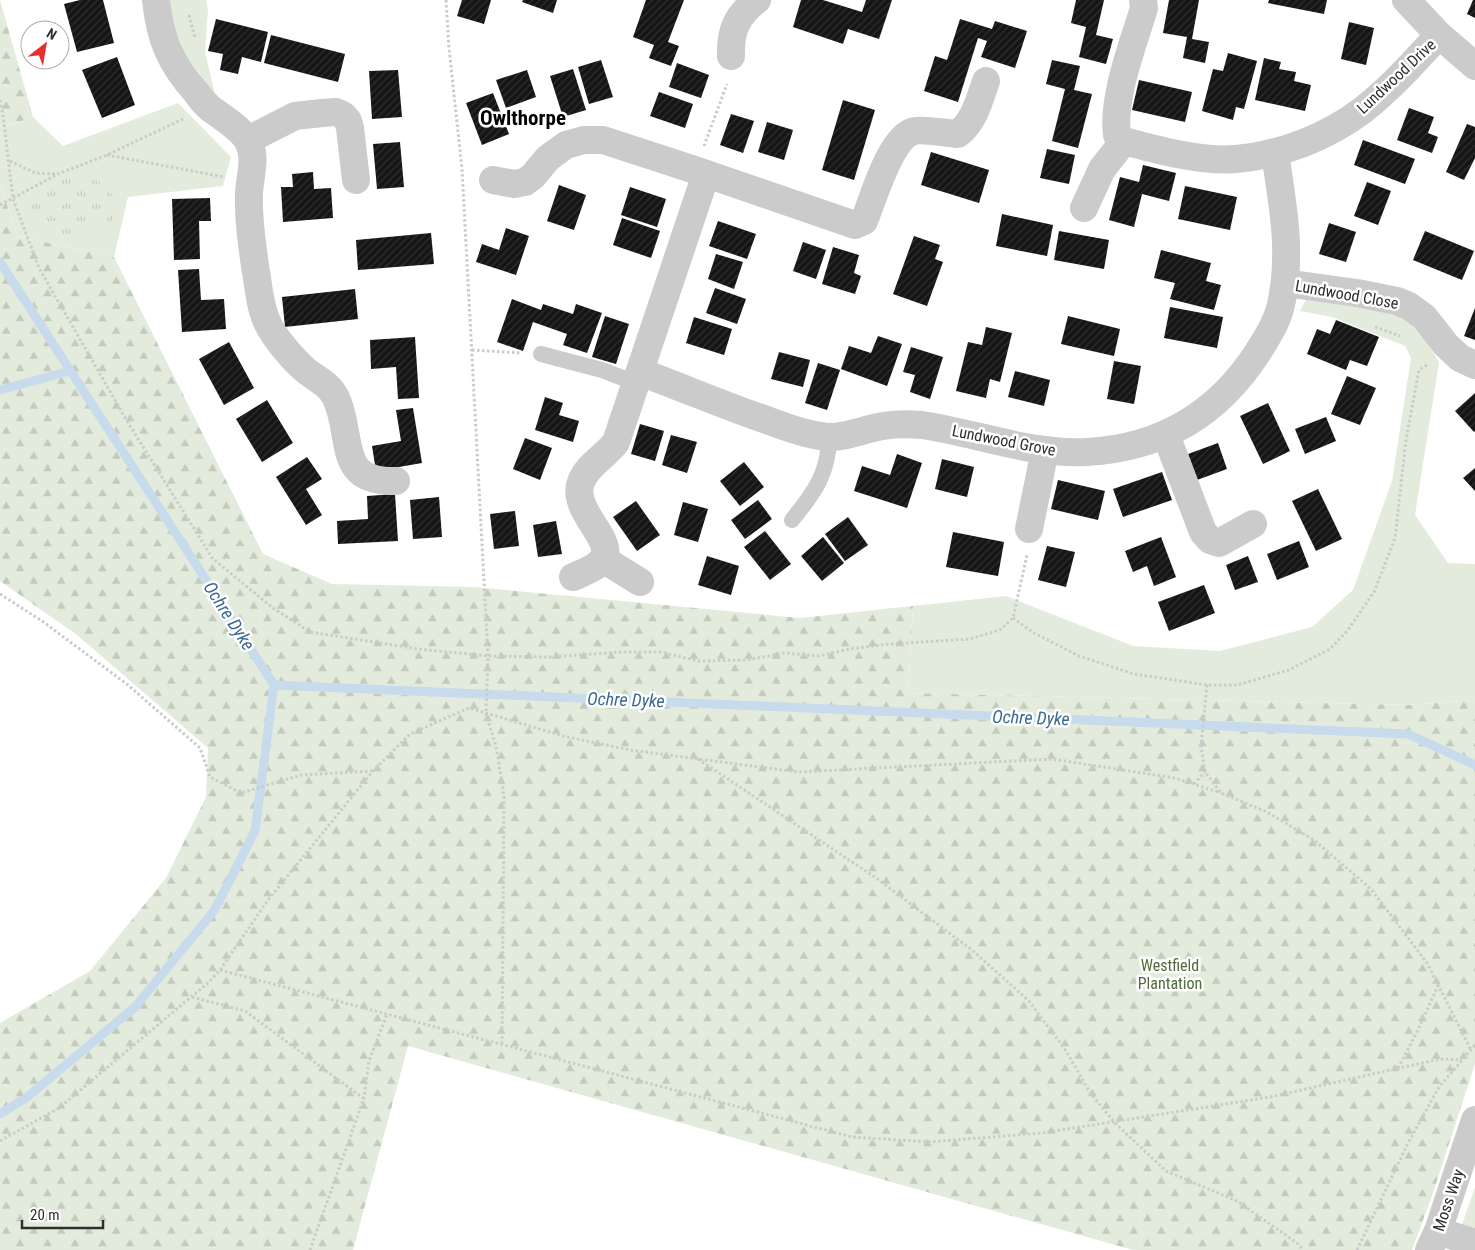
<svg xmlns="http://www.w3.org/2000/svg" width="1475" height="1250" font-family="'Roboto Condensed',sans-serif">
<defs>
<pattern id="forest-firs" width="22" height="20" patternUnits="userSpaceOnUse" patternTransform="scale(1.25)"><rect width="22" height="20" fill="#e3ecdc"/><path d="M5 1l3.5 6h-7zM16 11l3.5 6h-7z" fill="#c3cbbd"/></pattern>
<pattern id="park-tufts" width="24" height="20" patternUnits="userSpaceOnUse" patternTransform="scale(1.25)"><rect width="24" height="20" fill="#e3ecdc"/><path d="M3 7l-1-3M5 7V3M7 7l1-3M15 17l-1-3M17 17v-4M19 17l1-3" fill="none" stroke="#c3cbbd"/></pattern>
<pattern id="building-hatch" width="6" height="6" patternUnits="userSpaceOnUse" patternTransform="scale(1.25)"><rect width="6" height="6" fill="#151515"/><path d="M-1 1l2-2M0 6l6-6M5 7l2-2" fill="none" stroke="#2f2f2f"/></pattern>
</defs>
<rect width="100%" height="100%" fill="#fff"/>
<g fill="#e3ecdc">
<polygon points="166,0 206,0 208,10 205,52 215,94 185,55 170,19"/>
<polygon points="178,103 231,157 223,186 128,197 114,257 17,236 0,183 0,128 33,117 63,146"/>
<polygon points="1306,299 1362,305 1405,317 1430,347 1439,362 1415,515 1448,563 1475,564 1475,700 1409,705 908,693 913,606 1006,596 1133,646 1220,651 1312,627 1353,590 1392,481 1411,358 1405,346 1332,317 1300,311"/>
<polygon points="1475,1187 1475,1250 1453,1250"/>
</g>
<g fill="url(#forest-firs)">
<polygon points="0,0 33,117 0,128"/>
<polygon points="0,183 17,236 114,257 263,554 332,584 475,587 800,618 913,606 908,693 1409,705 1475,700 1475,1064 1432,1196 1412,1250 1133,1250 408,1046 353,1250 0,1250 0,1023 90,971 166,878 206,797 208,748 77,635 0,581"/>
</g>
<polygon fill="url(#park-tufts)" points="75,170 104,184 116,200 111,224 58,240 37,218 28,200"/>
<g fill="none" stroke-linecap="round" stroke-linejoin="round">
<g stroke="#c7dbed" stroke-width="9">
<polyline points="0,262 274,685 1408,734 1475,765"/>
<polyline points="0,390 70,371"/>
<polyline points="0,1114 26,1098 135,1007 214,911 255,831 274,685"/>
</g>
</g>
<g fill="url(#building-hatch)">
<polygon points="80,0 103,0 114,43 77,52 64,4"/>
<polygon points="462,0 491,0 484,24 457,16"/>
<polygon points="523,0 557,0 553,13 522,2"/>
<polygon points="646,0 684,0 668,42 679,46 671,66 649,58 654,45 633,37"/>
<polygon points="801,0 823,0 862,12 866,0 892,0 879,39 848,29 843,44 793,27"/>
<polygon points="1076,0 1104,0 1096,35 1113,39 1106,64 1079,57 1086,27 1071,23"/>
<polygon points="1169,0 1199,0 1192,39 1209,42 1205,63 1183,58 1187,37 1163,33"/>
<polygon points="1269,0 1327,0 1324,14 1268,3"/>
<polygon points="1473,0 1475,0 1475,18 1467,14"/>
<polygon points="216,19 268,32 261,62 242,57 238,74 220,70 223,54 208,51"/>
<polygon points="960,19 992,29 995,21 1027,31 1015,68 981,57 987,41 978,38 958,102 924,91 935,56 947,60"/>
<polygon points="1349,22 1374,28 1366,65 1341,59"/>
<polygon points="271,35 345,54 338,82 264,63"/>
<polygon points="1228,53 1257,61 1244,109 1236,107 1233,120 1202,111 1213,69 1223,71"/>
<polygon points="117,57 135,105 102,118 82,70"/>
<polygon points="1264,58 1281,62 1279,69 1296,72 1294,81 1311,85 1305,111 1255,100"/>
<polygon points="601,60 613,97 589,104 578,67"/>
<polygon points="1052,60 1080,66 1074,90 1092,94 1078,148 1052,141 1065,89 1046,84"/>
<polygon points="677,63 709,75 701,98 669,87"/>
<polygon points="573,69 586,110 563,117 550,76"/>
<polygon points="398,70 402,117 372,119 369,71"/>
<polygon points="527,70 536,97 506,108 496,80"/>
<polygon points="1139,80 1192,92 1185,122 1132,110"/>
<polygon points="659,92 693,104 685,128 650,116"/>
<polygon points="493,93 509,134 482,145 466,103"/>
<polygon points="843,100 875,110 854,180 822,170"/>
<polygon points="1409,108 1434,117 1428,133 1438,137 1432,153 1397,140"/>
<polygon points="731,114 754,121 743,153 720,145"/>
<polygon points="767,122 793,130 784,160 758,152"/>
<polygon points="1467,124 1475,127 1475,158 1464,180 1446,172"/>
<polygon points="1363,140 1415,159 1405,184 1354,165"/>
<polygon points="400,142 404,187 377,189 373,144"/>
<polygon points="1047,149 1075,155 1069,184 1040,178"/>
<polygon points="931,152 989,170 979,203 921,185"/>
<polygon points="1143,165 1176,173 1169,201 1142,194 1134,227 1109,220 1120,177 1139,182"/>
<polygon points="313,172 314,189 331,188 333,218 283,222 281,187 293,187 292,174"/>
<polygon points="1367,182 1391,191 1378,225 1354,216"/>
<polygon points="559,185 586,195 574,230 547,221"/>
<polygon points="1185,186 1237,197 1230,230 1178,219"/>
<polygon points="630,187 666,199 657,227 621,215"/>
<polygon points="210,198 211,221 199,221 200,259 174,260 172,199"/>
<polygon points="1002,214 1053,225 1047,256 996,246"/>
<polygon points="622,218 660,231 651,258 613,245"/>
<polygon points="718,221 756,234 747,259 709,246"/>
<polygon points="1329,223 1356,232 1346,262 1319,254"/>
<polygon points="506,228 529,236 516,275 476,262 482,244 499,250"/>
<polygon points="1059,231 1109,240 1104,269 1054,260"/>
<polygon points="1425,231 1474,251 1462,280 1413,260"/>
<polygon points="431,233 434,264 358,270 356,240"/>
<polygon points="914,236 940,245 935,259 943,262 927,306 893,294"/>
<polygon points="803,242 826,250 816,279 793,271"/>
<polygon points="833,247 859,255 854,273 861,276 855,294 822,284"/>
<polygon points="1161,250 1211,263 1206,281 1221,285 1214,310 1170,299 1175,283 1154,278"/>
<polygon points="716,254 743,262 734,289 708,279"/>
<polygon points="199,269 201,300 224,299 226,329 182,332 178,270"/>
<polygon points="715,288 746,299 737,324 706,313"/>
<polygon points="355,289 358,319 285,327 282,297"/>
<polygon points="512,299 541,310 543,304 573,314 576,304 602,313 587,353 563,345 567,334 533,322 523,351 497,342"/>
<polygon points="1170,307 1223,317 1217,348 1164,338"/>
<polygon points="1475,308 1475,340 1464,336"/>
<polygon points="605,316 629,324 616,364 592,357"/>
<polygon points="1068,316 1120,329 1114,356 1061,344"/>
<polygon points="694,317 732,329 724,355 686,343"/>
<polygon points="1336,320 1379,337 1367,366 1350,360 1346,370 1307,354 1317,329 1330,334"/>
<polygon points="986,327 1012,333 1000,382 990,379 986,398 956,391 968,342 982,345"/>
<polygon points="878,336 902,344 887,386 841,369 849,346 871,353"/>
<polygon points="415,337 419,398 398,399 396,367 371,369 370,340"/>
<polygon points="229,342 254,388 224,405 199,359"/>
<polygon points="911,347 943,357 930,399 910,392 915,375 903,372"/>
<polygon points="779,352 810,360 803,387 771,379"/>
<polygon points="1114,361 1141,366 1134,404 1107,399"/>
<polygon points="818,363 840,370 827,410 805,403"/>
<polygon points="1015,371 1050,380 1044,406 1008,397"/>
<polygon points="1347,376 1376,388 1360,425 1331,414"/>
<polygon points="1475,393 1475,431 1474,432 1455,411"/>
<polygon points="545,397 563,403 559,415 579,421 573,442 535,430"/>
<polygon points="267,400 293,443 262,462 236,419"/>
<polygon points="1268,403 1290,451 1263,464 1240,416"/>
<polygon points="413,408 422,463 376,471 372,446 401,441 396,410"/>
<polygon points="1326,417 1336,441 1305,454 1295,429"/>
<polygon points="640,424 664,431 655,461 631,454"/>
<polygon points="671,435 697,442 687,473 662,465"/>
<polygon points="525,438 552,448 540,480 513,469"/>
<polygon points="1218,443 1227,469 1197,480 1188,454"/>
<polygon points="897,454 922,463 907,508 854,491 862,466 890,475"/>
<polygon points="307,457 322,479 306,489 322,515 306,525 276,477"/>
<polygon points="942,459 974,467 967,497 935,489"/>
<polygon points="744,462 764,487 740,506 720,481"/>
<polygon points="1475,468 1475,491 1463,478"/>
<polygon points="1162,472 1172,500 1123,517 1113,489"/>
<polygon points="1058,480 1105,491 1098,520 1051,509"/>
<polygon points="1318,489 1342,539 1316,551 1292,501"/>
<polygon points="395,494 398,541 338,544 337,521 368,519 367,496"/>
<polygon points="439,497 442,537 413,539 410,500"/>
<polygon points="758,500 772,519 745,539 731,520"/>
<polygon points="636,501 660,535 637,551 613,517"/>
<polygon points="683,502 708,509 698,542 674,535"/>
<polygon points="515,511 519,546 494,549 490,514"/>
<polygon points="848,517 868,545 845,561 825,534"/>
<polygon points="556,521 562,554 538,557 533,525"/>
<polygon points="765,531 791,564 770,580 744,547"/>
<polygon points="953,532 1004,542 998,576 946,567"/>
<polygon points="823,537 844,563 822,581 801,556"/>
<polygon points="1161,537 1176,577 1154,586 1147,566 1133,572 1125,551"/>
<polygon points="1299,541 1309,567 1277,580 1267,554"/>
<polygon points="1047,546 1075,552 1066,587 1038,580"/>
<polygon points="707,556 739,566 731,595 698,585"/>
<polygon points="1248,556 1258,582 1235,590 1226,565"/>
<polygon points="1204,585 1215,613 1169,631 1158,602"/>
</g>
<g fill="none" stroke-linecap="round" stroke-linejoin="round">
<g stroke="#cbcbcb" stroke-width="3" stroke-dasharray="2.5 2.5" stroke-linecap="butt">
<polyline points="446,0 449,48 462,169 488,656 486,714 496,746 504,796 502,1044"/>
<polyline points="189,15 195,38"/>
<polyline points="0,100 3,115 13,199 39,268 127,421 213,559 273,608 310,632 418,649 488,656 549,657 622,652 660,652 699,661 747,660 784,653 819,656 850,649 889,644 970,639 1000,630 1013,618 1027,555"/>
<polyline points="704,146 727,84"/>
<polyline points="107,155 224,177"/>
<polyline points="10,161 35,173 56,174"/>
<polyline points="0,205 58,174 107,155 183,119"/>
<polyline points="1375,327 1400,336"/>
<polyline points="472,350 521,353"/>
<polyline points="0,594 42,621 128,685 200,748 210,777 241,793 301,775 372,771"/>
<polyline points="1013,618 1034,633 1079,656 1134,674 1207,685 1237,685 1289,670 1330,649 1348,630 1374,592 1395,538 1406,440 1419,370 1427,365"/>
<polyline points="1207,685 1201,746 1205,772 1221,793 1267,812 1314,840 1371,889 1427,963 1471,1050"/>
<polyline points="698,759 876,878 972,950 1029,1001 1066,1051 1091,1094 1115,1123 1166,1171 1237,1201 1297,1243 1303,1250"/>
<polyline points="1194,784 1205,772"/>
<polyline points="220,970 852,1137 929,1142 1042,1133 1270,1097 1440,1059 1462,1060"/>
<polyline points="192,997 245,1011 363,1098"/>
<polyline points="1398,1068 1418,1030 1438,986"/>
<polyline points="0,1141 59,1108 209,982 220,970 268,900 373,771 410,734 469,708 563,736 630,750 798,772 1052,759 1175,778 1221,793"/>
<polyline points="310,1250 364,1098 369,1061 387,1014"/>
<polyline points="1357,1250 1407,1145 1439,1087 1475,1045"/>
</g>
<g stroke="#cbcbcb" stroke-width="16">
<polyline points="541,354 602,370 636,383"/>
<path d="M 792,520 C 814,493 829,473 829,437"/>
</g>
<g stroke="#cbcbcb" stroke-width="28">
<path d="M 156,0 C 160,39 170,63 196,92 C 200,98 205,104 211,109 C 221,116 242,130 248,141 C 257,157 250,175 249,193 C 248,219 252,246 256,272 C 259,289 260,308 268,324 C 274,337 292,358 303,368 C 315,379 329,383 336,398 C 354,437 335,483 396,481"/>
<path d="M 1143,0 L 1144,8 C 1133,45 1112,97 1117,135 L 1124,141 C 1157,150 1202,162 1236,159 C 1282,155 1327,137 1363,110 C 1391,88 1415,61 1439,35"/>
<polyline points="1406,0 1439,35 1475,66"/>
<path d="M 731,56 C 730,31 737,15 757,0"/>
<polyline points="248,140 295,116 322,113 336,112 343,115 348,121 350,128 356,180"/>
<path d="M 493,180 L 514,184 L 525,182 L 533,176 L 548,158 L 566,145 L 584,140 L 603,140 L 695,170 L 855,225 L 864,221 C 873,200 890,137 914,131 C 922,129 948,133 958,134 C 975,120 979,101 986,81"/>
<polyline points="1084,208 1102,169 1124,141"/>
<polyline points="1285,283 1357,293 1397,301 1409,306 1424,317 1446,345 1460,358 1475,365"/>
<path d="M 640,372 C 678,386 716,402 755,416 C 779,424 801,434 827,437 C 846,438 864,429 883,426 C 896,424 909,424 922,425 C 976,433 1031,455 1087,452 C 1161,448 1218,414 1258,352 C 1268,336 1279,319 1282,300 C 1292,248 1282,203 1275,152"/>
<polyline points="1166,435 1203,532 1210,540 1219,543 1253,524"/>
<polyline points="1029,529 1045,450"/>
<polyline points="603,559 640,582"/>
<path d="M 573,577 C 582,573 597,568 603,559 C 616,540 570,510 581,482 C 587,465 606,456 616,442 L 706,174"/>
<polyline points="1438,1231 1475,1243"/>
</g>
<polyline stroke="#cbcbcb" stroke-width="28" points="1429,1250 1438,1231 1475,1120"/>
</g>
<g text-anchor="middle" stroke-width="5" stroke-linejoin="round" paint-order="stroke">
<g font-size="16" fill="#2e2e2e" stroke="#fff">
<text transform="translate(1396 76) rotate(-43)" y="6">Lundwood Drive</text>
<text transform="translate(1347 294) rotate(10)" y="6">Lundwood Close</text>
<text transform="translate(1004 440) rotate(11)" y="6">Lundwood Grove</text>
<text transform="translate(1448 1200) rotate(-71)" y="6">Moss Way</text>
</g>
<g font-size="16" fill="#4e6b3a" stroke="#fff">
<text x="1170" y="971">Westfield<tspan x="1170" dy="18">Plantation</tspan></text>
</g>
<g font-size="18" font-style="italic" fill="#3a6a93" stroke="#fff">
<text transform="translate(229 616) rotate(57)" y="6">Ochre Dyke</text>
<text transform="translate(626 700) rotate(2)" y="6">Ochre Dyke</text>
<text transform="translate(1031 718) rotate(2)" y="6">Ochre Dyke</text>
</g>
<g font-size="21" font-weight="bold" fill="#000" stroke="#fff">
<text x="523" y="125">Owlthorpe</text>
</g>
</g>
<g transform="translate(45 45) rotate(31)"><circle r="24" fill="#ffffff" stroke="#ababab"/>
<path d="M0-4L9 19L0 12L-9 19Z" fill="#ea2c2d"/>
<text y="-8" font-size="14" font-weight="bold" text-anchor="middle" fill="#2e2e2e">N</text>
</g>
<path d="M22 1220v8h81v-8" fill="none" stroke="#2e2e2e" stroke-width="2.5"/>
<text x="30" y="1220" font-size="15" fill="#2e2e2e" stroke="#ffffff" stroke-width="4" paint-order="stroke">20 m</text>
</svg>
